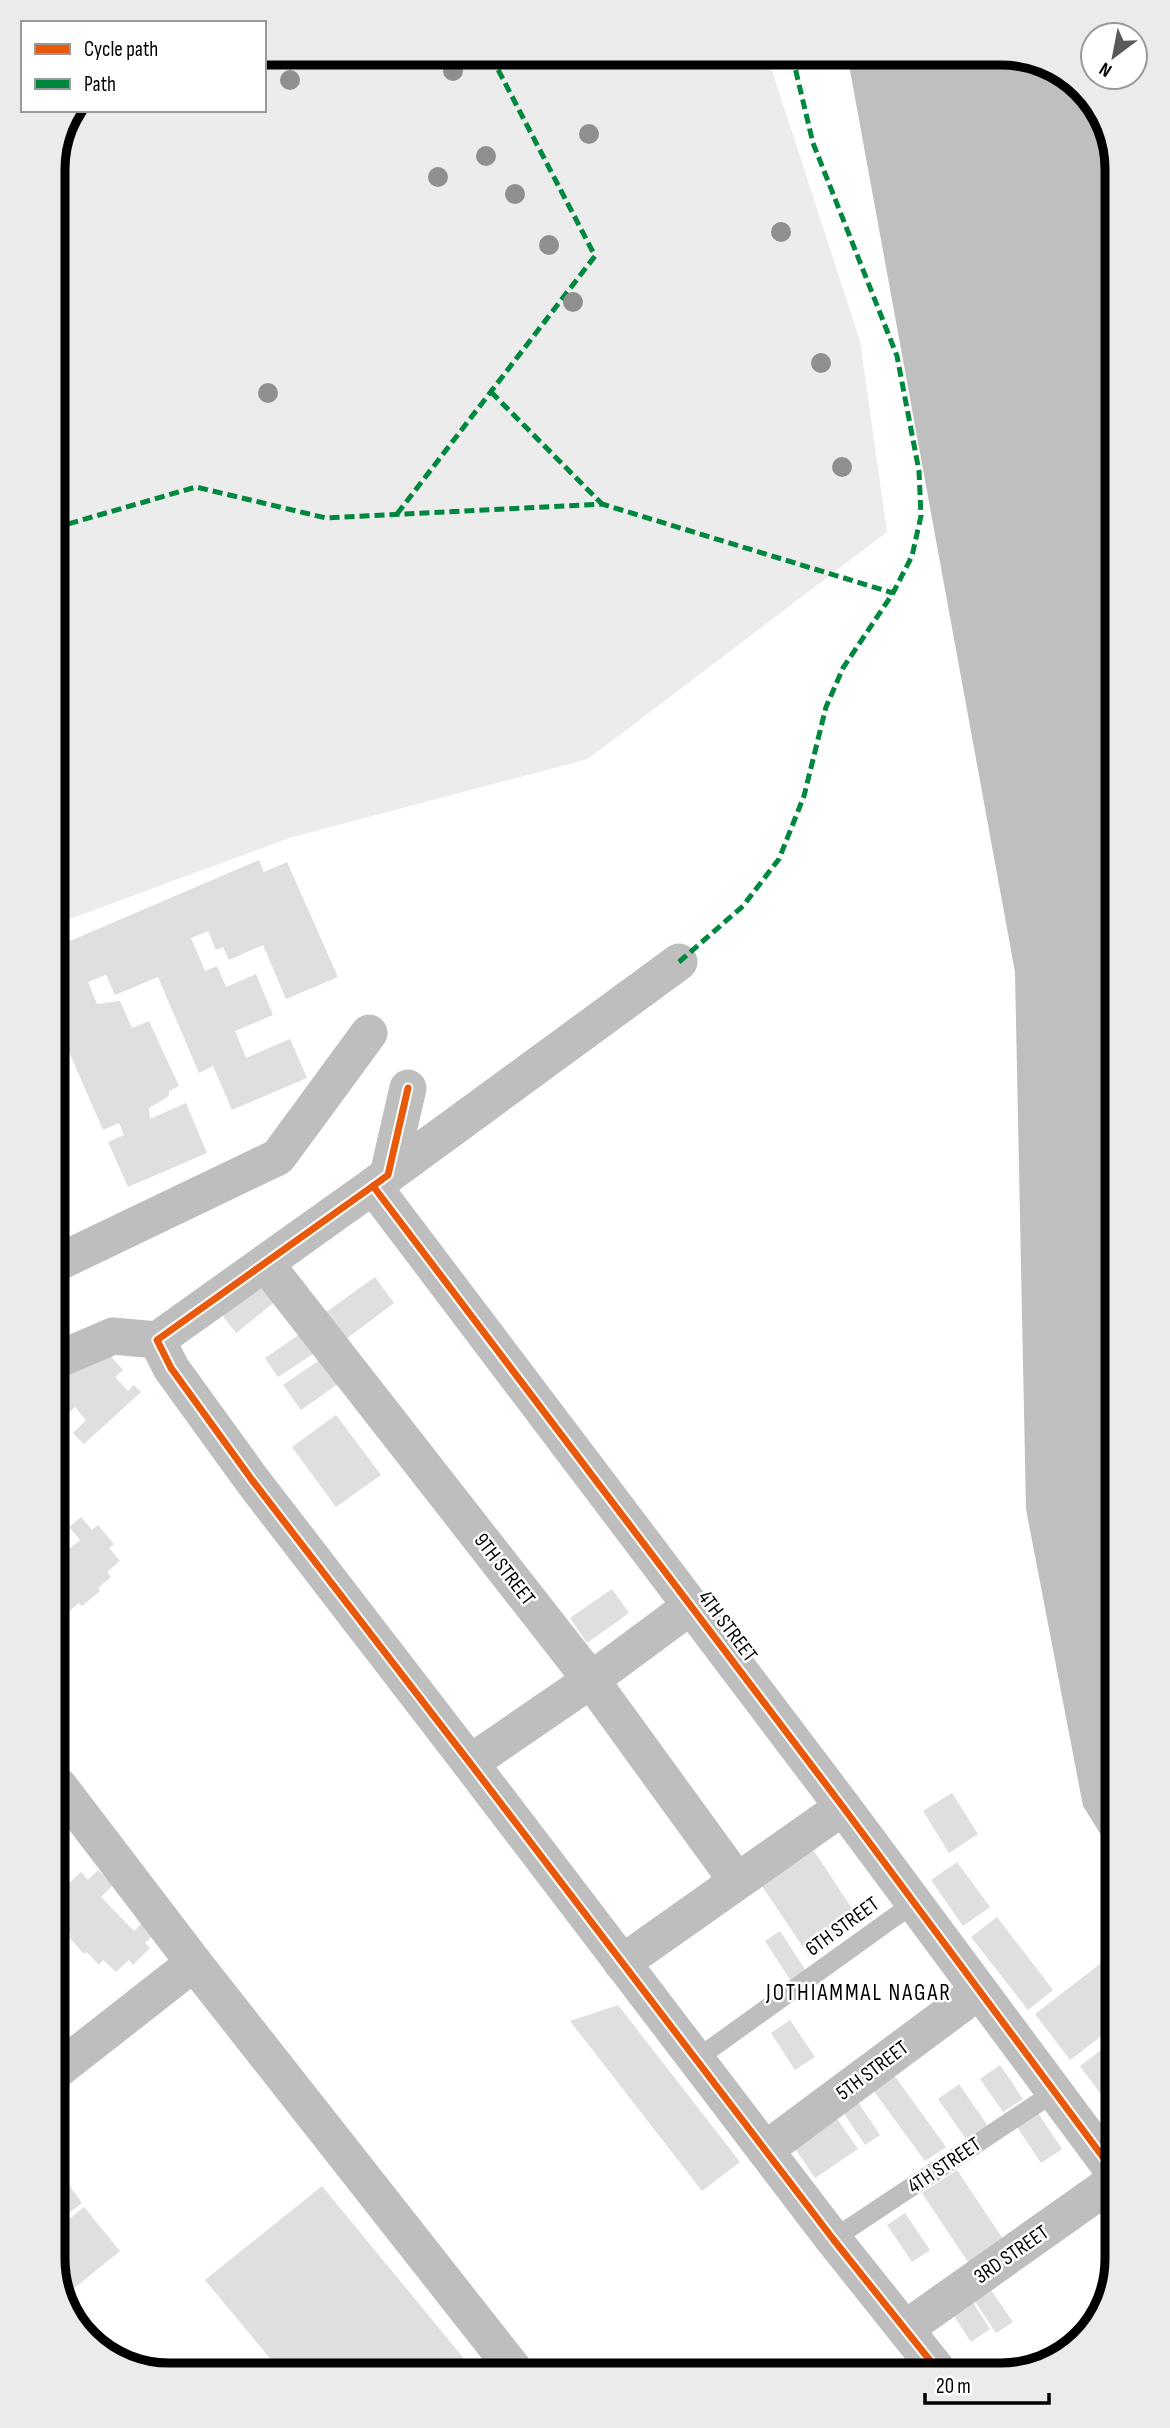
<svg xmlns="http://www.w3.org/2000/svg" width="1170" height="2428" font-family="'Sofia Sans Condensed',sans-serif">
<rect width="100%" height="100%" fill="#fff"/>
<polygon fill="#ececec" points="767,55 860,341 887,532 588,759 289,838 56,924 53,162 76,110 264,110 264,60"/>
<polygon fill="#bfbfbf" points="1009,53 1072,76 1109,125 1116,1859 1083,1806 1026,1509 1015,972 847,54"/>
<g fill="#dfdfdf">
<polygon points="259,860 264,872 287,862 338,977 286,999 263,945 229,960 223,947 216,950 208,931 191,938 205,971 217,966 226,987 256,974 273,1015 235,1031 246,1058 290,1039 307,1078 232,1110 213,1066 199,1073 158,977 115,995 106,975 88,982 97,1004 120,1001 132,1028 149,1021 179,1086 169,1091 169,1096 149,1108 150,1119 186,1103 207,1153 128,1187 108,1142 124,1135 119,1123 103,1130 56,1022 56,1010 62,1007 56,994 56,947"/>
<polygon points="256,1275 276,1301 236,1333 216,1307"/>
<polygon points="375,1277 394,1303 346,1339 326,1312"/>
<polygon points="303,1332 316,1352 278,1377 265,1358"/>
<polygon points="105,1350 123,1370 115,1377 128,1391 134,1385 141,1392 84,1444 73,1433 86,1420 75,1407 61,1420 58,1417 58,1391 61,1388 58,1381 84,1357"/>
<polygon points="321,1359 338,1384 301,1410 283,1385"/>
<polygon points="336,1415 381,1475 336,1507 292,1447"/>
<polygon points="81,1517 92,1530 98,1525 114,1544 109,1548 120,1561 107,1572 111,1577 98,1588 100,1591 82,1606 79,1603 69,1611 64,1604 58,1609 58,1558 80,1540 69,1527"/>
<polygon points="612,1589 629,1613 587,1643 570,1618"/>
<polygon points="952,1793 978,1834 949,1853 923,1811"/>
<polygon points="812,1848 861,1922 809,1956 760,1883"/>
<polygon points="957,1862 990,1907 963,1926 931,1880"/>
<polygon points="98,1870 113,1885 101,1897 134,1931 147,1918 158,1930 145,1943 150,1948 133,1965 129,1960 116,1972 103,1960 99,1965 87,1952 84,1954 69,1937 71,1935 62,1925 68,1919 60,1911 60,1900 67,1893 63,1889 81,1872 88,1880"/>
<polygon points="997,1917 1053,1990 1028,2010 971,1937"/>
<polygon points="780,1931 806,1971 791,1981 765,1941"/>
<polygon points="1109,1957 1116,1966 1117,2024 1070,2060 1035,2014"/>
<polygon points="618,2005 740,2162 702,2191 570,2021"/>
<polygon points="790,2020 815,2057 795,2070 771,2033"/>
<polygon points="1117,2038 1117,2092 1106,2101 1080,2066"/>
<polygon points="886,2064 946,2147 925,2161 865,2079"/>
<polygon points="1000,2065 1023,2099 1003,2112 980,2079"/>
<polygon points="959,2084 987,2125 966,2139 938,2099"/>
<polygon points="850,2090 880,2135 865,2145 835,2100"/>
<polygon points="1036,2110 1062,2149 1041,2163 1015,2124"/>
<polygon points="833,2113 858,2149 815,2178 790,2141"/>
<polygon points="957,2170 1007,2245 972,2268 922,2193"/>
<polygon points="61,2174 82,2203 61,2219"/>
<polygon points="322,2186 475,2372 283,2374 205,2280"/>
<polygon points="84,2207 120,2251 62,2298 61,2226"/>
<polygon points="905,2213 930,2250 912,2262 887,2225"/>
<polygon points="982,2277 1013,2322 996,2333 966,2288"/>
<polygon points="966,2292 990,2329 971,2342 947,2305"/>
</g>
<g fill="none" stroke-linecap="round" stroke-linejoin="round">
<g stroke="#bebebe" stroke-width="19">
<polyline points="695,2060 914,1903"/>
<polyline points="833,2239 1056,2091"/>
</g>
<g stroke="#bebebe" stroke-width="37">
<polyline points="408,1088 388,1175 373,1186 843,1807 1117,2176"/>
<polyline points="388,1175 679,962"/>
<polyline points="373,1186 157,1340 171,1368 252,1480 470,1763 833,2239 936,2368"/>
<polyline points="57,1263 278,1157 369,1033"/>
<polyline points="265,1263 591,1680 737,1881"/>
<polyline points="57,1360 113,1336 157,1340"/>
<polyline points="470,1763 591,1680 691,1606"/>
<polyline points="59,1786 194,1963 516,2372"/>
<polyline points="622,1963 843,1807"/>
<polyline points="60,2068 194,1963"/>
<polyline points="765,2150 979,1991"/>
<polyline points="905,2329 1117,2179"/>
</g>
<g stroke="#00873e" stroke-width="5" stroke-dasharray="10 5" stroke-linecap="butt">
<polyline points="491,392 602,504"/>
<polyline points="397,514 595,256 492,58"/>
<polyline points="54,528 196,487 326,518 602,504 893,593"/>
<polyline points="679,962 743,906 779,859 804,796 826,707 843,668 893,593 912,556 921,516 919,471 897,356 813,143 792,55"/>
</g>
<defs>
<g id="cycleway">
<polyline points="408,1088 388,1175 373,1186 843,1807 1117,2176"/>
<polyline points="373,1186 157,1340 171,1368 252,1480 470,1763 833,2239 936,2368"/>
</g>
</defs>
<use href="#cycleway" stroke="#fff" stroke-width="11"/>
<use href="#cycleway" stroke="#e8590c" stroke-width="7"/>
</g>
<g fill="#8f8f8f">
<circle cx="453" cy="71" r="10"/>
<circle cx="290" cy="80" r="10"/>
<circle cx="589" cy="134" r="10"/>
<circle cx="486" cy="156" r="10"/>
<circle cx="438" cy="177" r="10"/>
<circle cx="515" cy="194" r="10"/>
<circle cx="781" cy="232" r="10"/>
<circle cx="549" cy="245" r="10"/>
<circle cx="573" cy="302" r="10"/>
<circle cx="821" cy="363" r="10"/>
<circle cx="268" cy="393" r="10"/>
<circle cx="842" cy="467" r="10"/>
</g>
<g text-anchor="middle" stroke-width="5" stroke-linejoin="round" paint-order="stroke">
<g font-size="21" fill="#000" stroke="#fff">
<text transform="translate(505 1569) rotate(52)" y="7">9TH STREET</text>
<text transform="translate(728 1626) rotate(53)" y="7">4TH STREET</text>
<text transform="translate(842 1926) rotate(-36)" y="7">6TH STREET</text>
<text transform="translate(872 2070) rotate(-37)" y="7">5TH STREET</text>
<text transform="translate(944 2165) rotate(-34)" y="7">4TH STREET</text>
<text transform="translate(1011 2254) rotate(-35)" y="7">3RD STREET</text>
</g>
<g font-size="23" letter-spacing="2" fill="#000" stroke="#fff">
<text x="859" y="2000">JOTHIAMMAL NAGAR</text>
</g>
</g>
<path d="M0 0H1170V2428H0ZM169 65H1001A104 104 0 0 1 1105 169V2259A104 104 0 0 1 1001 2363H169A104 104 0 0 1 65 2259V169A104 104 0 0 1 169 65Z" fill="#ebebeb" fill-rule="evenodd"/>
<path fill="none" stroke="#000" stroke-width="9" d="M169 65H1001A104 104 0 0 1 1105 169V2259A104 104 0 0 1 1001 2363H169A104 104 0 0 1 65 2259V169A104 104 0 0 1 169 65Z"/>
<rect x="21" y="21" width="245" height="91" fill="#ffffff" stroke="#999999" stroke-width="2"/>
<rect x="35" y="44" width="35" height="10" fill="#e8590c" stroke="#999999" stroke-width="2"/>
<text x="84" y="56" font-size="21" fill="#000000">Cycle path</text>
<rect x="35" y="79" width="35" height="10" fill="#00873e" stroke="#999999" stroke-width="2"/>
<text x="84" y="91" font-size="21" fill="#000000">Path</text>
<g transform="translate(1114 56) rotate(212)"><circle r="33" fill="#ffffff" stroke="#999999" stroke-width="2"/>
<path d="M0-5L12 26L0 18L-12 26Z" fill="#595959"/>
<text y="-10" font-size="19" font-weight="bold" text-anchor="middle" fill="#000000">N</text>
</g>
<path d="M925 2393v10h124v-10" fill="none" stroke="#000000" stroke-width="3.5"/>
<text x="936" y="2393" font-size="21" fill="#000000" stroke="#ffffff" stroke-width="5" paint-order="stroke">20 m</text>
</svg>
